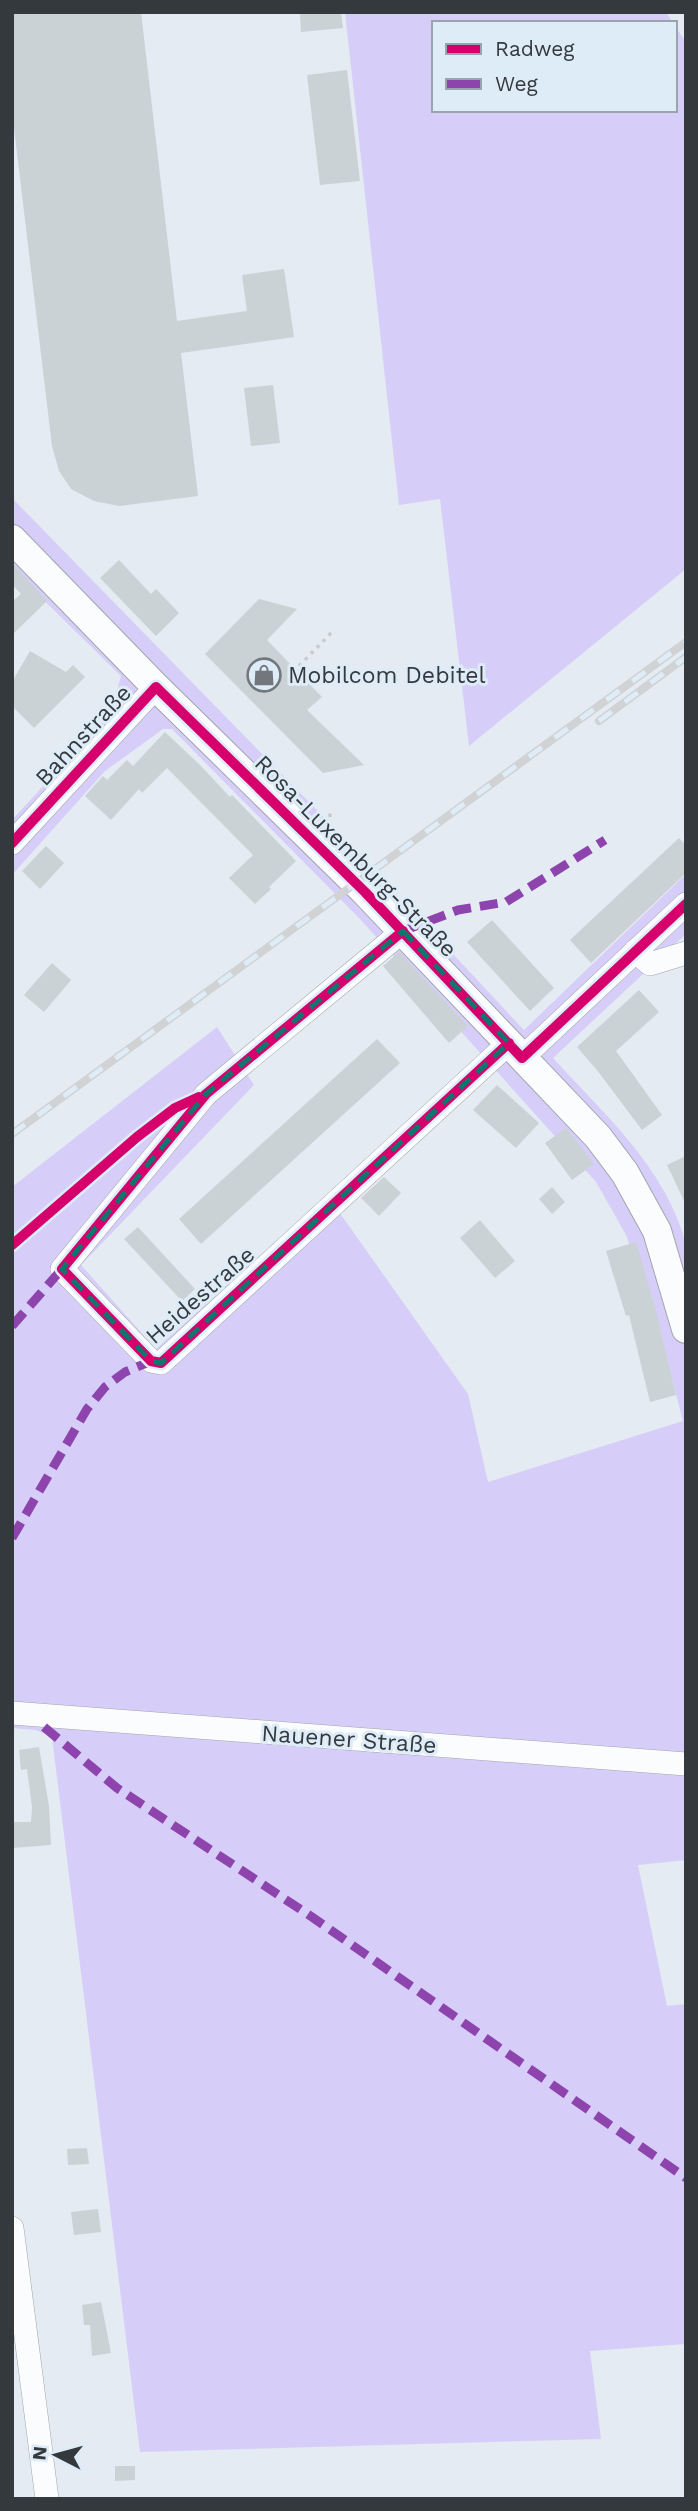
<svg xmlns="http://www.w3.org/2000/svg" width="698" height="2511" font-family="'Work Sans',sans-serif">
<rect width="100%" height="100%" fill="#e4ebf2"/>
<g fill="#d6cef8">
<polygon points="345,12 666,12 673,23 434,23 434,110 675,110 675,26 686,42 686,569 469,746 440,499 399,505"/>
<path d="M 12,498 L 350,844 L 524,1030 L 686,874 L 686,934 L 553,1058 C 604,1114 666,1168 686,1244 L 686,1860 L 638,1865 L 667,2006 L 686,2004 L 686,2344 L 590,2351 L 601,2439 L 140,2452 L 52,1737 L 36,1730 L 12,1728 L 12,1187 L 217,1027 L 254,1085 L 81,1265 L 156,1349 L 327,1195 L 468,1394 L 488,1482 L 683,1421 L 654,1311 L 626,1235 L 596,1182 L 361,920 L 172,729 L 163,729 L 105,771 L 12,875 L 12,820 L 111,712 L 121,676 L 12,569 Z"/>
</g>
<g fill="#cbd2d6">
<polygon points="12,12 141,12 177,321 247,311 242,275 284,269 294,337 181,353 198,496 119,506 94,501 71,489 59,471 52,446 12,111"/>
<polygon points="300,12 341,12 343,28 301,32"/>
<polygon points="347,70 360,181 320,185 307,75"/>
<polygon points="273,385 280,443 251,446 244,388"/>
<polygon points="119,560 151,594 156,589 179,613 156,636 100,578"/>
<polygon points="12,563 47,601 12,635 12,602 21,594 12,584"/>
<polygon points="259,599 297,609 267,640 322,697 307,710 364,765 323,773 205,654"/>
<polygon points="30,651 66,672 73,665 85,677 34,728 12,706 12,682"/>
<polygon points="165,732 201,766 230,797 232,795 296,861 269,887 271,889 255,904 229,878 253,855 167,768 142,793 139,789 111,820 85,796 103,776 107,780 127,760 133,766"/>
<polygon points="679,838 686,845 686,873 591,963 570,940"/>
<polygon points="46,846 64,863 40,889 22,871"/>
<polygon points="492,920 554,988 530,1011 467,942"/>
<polygon points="399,952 468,1026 449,1043 383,966"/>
<polygon points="52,963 71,980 44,1012 24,995"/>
<polygon points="639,990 659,1012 616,1051 662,1115 642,1130 597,1070 577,1047"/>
<polygon points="377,1039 400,1063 201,1244 179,1219"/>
<polygon points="497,1085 539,1123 516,1148 473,1110"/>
<polygon points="566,1128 594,1164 572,1180 545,1143"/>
<polygon points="686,1156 686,1205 667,1165"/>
<polygon points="384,1177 401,1193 379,1216 361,1198"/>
<polygon points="552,1187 565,1202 552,1214 539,1199"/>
<polygon points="480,1220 515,1261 495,1278 460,1238"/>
<polygon points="138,1227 195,1289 182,1301 124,1239"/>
<polygon points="636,1242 655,1307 676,1395 650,1402 629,1315 626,1316 606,1251"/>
<polygon points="39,1747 49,1806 51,1845 12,1848 12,1822 31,1822 32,1807 27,1769 21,1770 19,1750"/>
<polygon points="87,2148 89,2164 68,2165 67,2149"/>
<polygon points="98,2209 101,2232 74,2235 71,2212"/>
<polygon points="101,2302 111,2353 92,2356 90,2325 84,2325 82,2305"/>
<polygon points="115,2466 135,2466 135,2480 115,2481"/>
</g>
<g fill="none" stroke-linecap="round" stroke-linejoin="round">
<defs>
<g id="minor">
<polyline points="12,843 156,687"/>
<polyline points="403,931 206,1094 62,1269 151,1361 161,1363 509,1043"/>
<polyline points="635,951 650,964 686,953"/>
<polyline points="522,1058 686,904"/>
<polyline points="12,1713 686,1764"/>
<polyline points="12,2228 47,2499"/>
</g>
<polyline id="major" points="12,539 156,687 365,892 598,1137 625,1173 657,1231 686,1329"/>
</defs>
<use href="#minor" stroke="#a0a6ab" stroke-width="24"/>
<use href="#major" stroke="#a0a6ab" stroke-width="30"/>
<g stroke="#c9cbce" stroke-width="3.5" stroke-dasharray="3.5 5" stroke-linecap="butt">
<polyline points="299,666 334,630"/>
<polyline points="320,818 335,814"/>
</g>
<use href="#minor" stroke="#fbfcfd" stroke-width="23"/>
<use href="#major" stroke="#fbfcfd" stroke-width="28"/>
<defs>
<g id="rail">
<polyline points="599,721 686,657"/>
<polyline points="12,1134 686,642"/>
</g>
</defs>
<use href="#rail" stroke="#d0d2d4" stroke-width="8"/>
<use href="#rail" stroke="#deecf8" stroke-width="5" stroke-dasharray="16" stroke-linecap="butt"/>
<g stroke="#8e44ad" stroke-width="9" stroke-dasharray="18 9" stroke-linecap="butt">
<polyline points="403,931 458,910 506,902 605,840"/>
<polyline points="12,1326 62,1269"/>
<polyline points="12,1538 87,1409 105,1387 125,1372 151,1361"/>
<polyline points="44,1727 117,1788 312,1917 686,2178"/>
</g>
<defs>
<g id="cycleway">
<polyline points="12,843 156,687 365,892 522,1058 686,904"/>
<polyline points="403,931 206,1094 62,1269 151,1361 161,1363 509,1043"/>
<polyline points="12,1245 137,1137 175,1108 199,1097"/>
</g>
</defs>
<use href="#cycleway" stroke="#deecf8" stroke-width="15"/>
<use href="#cycleway" stroke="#d6006c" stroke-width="10"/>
</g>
<path fill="none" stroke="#0f766e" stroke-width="5" stroke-dasharray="14 9" stroke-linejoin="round" d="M 403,931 L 509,1043 L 161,1363 L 151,1361 L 62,1269 L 206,1094 Z"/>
<defs>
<symbol id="shop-ring" viewBox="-11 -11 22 22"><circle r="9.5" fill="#deecf8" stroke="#72777d" stroke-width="1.5"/><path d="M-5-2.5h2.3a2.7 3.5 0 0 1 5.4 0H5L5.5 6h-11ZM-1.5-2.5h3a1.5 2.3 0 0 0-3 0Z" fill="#72777d"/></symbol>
</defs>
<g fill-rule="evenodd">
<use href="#shop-ring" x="245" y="656" width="38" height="38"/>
</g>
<g text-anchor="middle" stroke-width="6" stroke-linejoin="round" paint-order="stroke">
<g font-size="23" fill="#34393e" stroke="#deecf8" text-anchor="start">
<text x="288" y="683">Mobilcom Debitel</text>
</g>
<g font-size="23" fill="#34393e" stroke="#deecf8">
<text transform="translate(83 735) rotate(-47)" y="8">Bahnstraße</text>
<text transform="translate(356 856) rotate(45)" y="8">Rosa-Luxemburg-Straße</text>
<text transform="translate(200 1295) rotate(-41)" y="8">Heidestraße</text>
<text transform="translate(349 1739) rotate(4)" y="8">Nauener Straße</text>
</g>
</g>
<rect width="698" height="2511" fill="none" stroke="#34393e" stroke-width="28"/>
<rect x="432" y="21" width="245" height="91" fill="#deecf8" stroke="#9aa4ae" stroke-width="2"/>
<rect x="446" y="44" width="35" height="10" fill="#d6006c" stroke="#9aa4ae" stroke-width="2"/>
<text x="495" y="56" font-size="21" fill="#34393e">Radweg</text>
<rect x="446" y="79" width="35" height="10" fill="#8e44ad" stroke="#9aa4ae" stroke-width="2"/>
<text x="495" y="91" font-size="21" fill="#34393e">Weg</text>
<g transform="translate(56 2455) rotate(276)" stroke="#deecf8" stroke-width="5" paint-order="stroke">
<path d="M0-5L12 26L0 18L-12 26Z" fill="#34393e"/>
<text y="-10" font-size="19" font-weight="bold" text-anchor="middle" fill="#34393e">N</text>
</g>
</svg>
